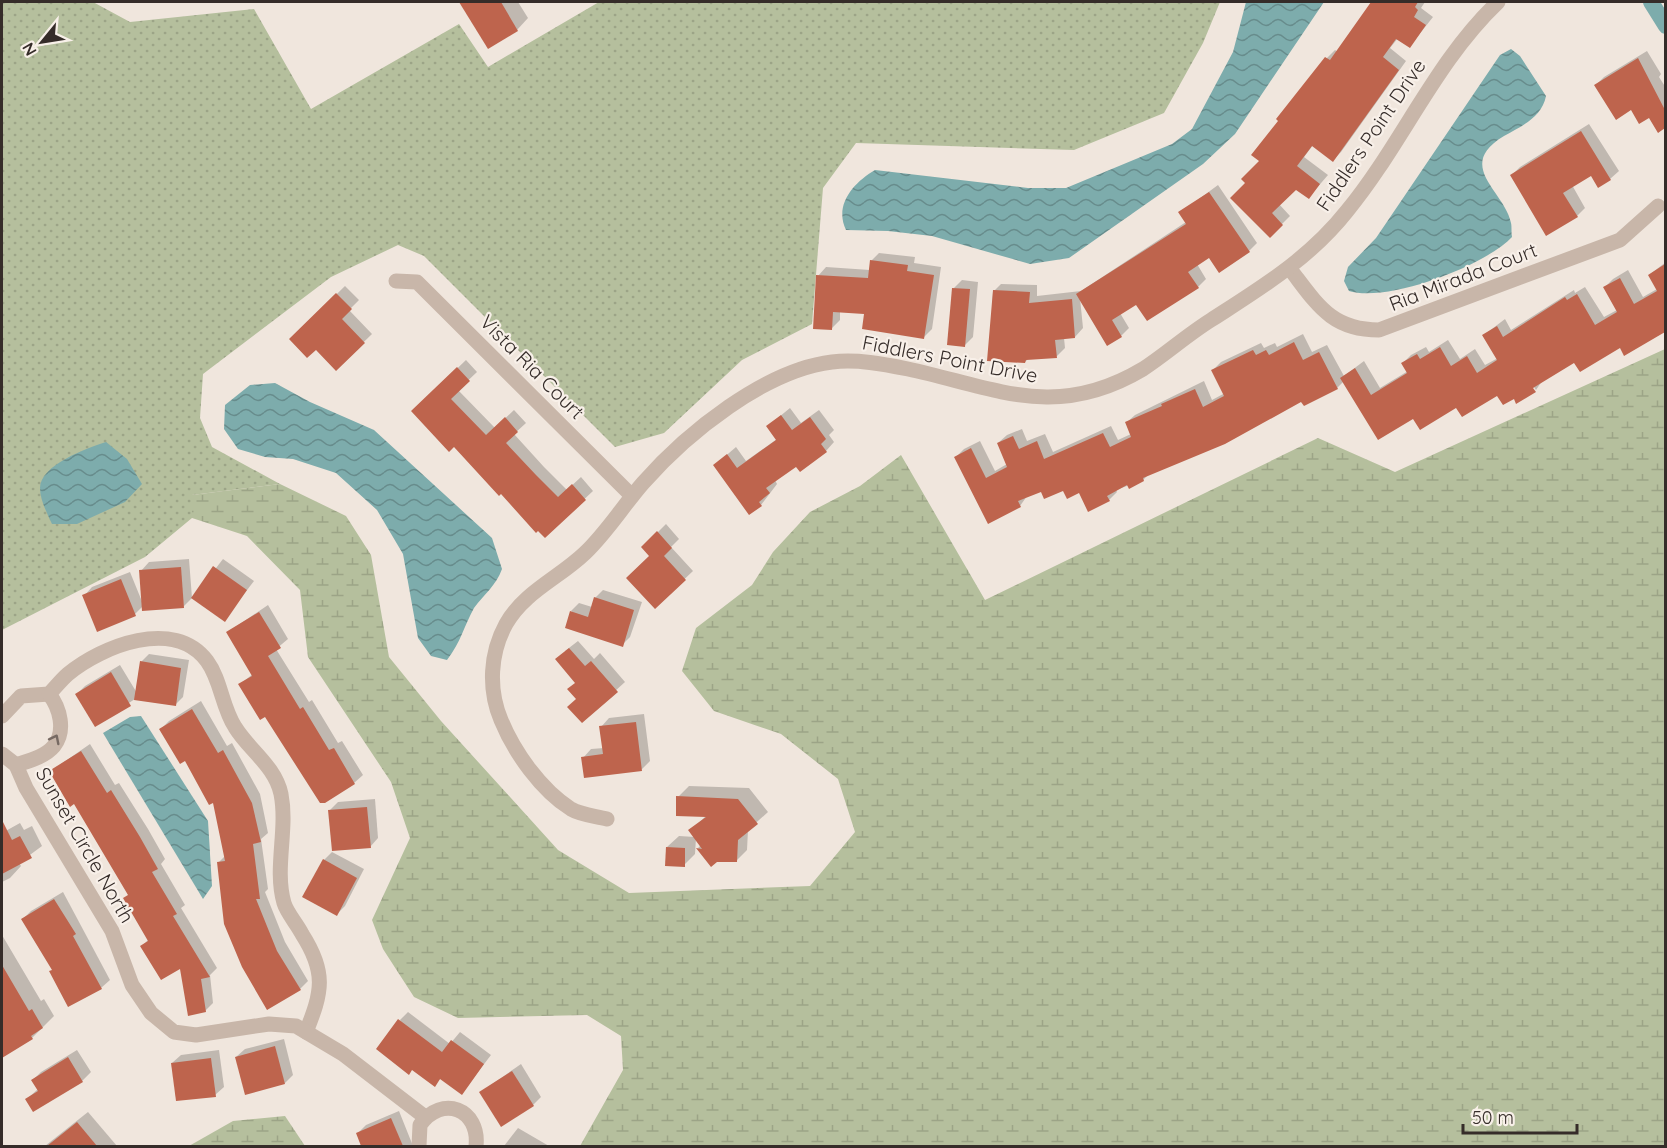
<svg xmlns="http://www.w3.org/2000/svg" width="1667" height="1148" font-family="Quicksand,sans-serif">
<defs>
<pattern id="grass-dots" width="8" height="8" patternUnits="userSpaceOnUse" patternTransform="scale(1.5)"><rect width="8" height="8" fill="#b5bf9d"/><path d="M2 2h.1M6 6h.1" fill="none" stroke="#9ca487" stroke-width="1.8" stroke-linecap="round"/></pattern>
<pattern id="wetland-marsh" width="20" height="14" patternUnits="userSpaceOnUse" patternTransform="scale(1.5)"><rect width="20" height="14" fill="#b5bf9d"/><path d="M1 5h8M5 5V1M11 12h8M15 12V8" fill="none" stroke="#9ca487"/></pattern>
<pattern id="water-waves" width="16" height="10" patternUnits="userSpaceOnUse" patternTransform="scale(1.5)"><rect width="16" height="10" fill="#7dacac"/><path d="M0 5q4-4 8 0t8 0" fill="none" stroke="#678c8c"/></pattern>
</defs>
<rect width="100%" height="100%" fill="#f0e6dd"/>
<polygon fill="url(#grass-dots)" points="2,2 93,2 130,22 254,9 311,109 459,24 488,67 599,2 1220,2 1203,43 1164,113 1074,150 856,143 823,188 812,324 742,360 664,433 615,447 424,256 398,245 331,277 203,374 200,418 212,447 280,484 192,495 192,518 145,557 2,630"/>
<g fill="url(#wetland-marsh)">
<polygon points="1665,349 1665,1146 580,1146 623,1070 621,1036 587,1015 458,1018 414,997 383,949 372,920 410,838 391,782 308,657 300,590 247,536 192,518 192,495 280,484 346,516 371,555 389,657 441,721 558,850 629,893 810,886 855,832 838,779 781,734 714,711 682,671 696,628 752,585 773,552 810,512 860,486 901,455 985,600 1318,438 1395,472"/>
<polygon points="285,1116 305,1146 189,1146 233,1121"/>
</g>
<g fill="url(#water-waves)">
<path d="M 1246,2 L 1324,2 L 1235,134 L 1203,164 L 1069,258 L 1030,264 L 932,236 L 888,231 L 846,230 C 834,205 853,183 875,170 L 1028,188 L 1066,188 L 1172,144 L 1192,129 L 1233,52 Z"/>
<path d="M 1511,49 L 1520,56 L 1546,96 C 1542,117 1522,126 1504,136 C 1454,166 1505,191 1511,223 C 1512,227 1511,232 1512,237 C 1485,266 1387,303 1349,291 L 1344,281 L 1348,267 L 1376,238 L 1500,55 Z"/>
<path d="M 275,383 L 310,402 L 374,430 L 492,538 L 502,569 C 496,586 484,594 474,608 C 464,626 461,642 447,660 L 431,656 L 418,638 L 403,554 L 377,510 L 336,473 L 293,459 L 265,457 L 238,449 L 224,429 L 225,405 L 250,385 Z"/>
<path d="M 106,442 L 127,459 L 142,484 L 125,502 L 77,524 L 52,524 C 47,513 40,500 40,488 C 40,465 87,448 106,442 Z"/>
<polygon points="141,716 208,821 212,886 203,899 103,733 130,717"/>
</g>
<g fill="#0003">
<polygon points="461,2 518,2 528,18 517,30 488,47"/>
<polygon points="1374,2 1425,2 1421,8 1433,17 1410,46 1398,38 1390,48 1406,61 1341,152 1333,160 1313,145 1304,157 1328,175 1309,197 1296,188 1279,204 1290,216 1270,236 1247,183 1327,58 1335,50 1338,52"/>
<polygon points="1647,51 1661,74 1659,77 1666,88 1666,127 1658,131 1649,116 1596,85 1604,77"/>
<polygon points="1589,124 1619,171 1610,179 1591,174 1572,185 1585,208 1577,216 1512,175 1520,167"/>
<polygon points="1218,185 1257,243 1249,251 1209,256 1197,264 1206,279 1198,287 1137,303 1120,313 1129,328 1121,336 1080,298 1083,328 1075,337 1064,338 1065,348 1057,356 1028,359 1025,362 989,359 993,292 1001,284 1037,285 1037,296 1081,291 1186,222 1180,213"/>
<polygon points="879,253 915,257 914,263 941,267 932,329 924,337 866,313 840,311 840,320 831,329 818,276 826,267 870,270 871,261"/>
<polygon points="1666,262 1666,331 1625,354 1620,346 1575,361 1542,381 1536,390 1530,381 1514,397 1498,394 1414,417 1378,438 1344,381 1337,388 1302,400 1150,473 1143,480 1116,490 1117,492 1109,500 1079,491 1041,490 1027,496 1020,506 956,457 964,449 980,441 995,471 1007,464 998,443 1007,435 1022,429 1027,441 1045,434 1053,452 1111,426 1118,440 1131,434 1126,423 1135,415 1204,381 1212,400 1225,393 1213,370 1221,362 1261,343 1264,348 1275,343 1277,347 1303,334 1312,352 1327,345 1344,376 1364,361 1380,388 1408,371 1403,363 1411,355 1426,347 1429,352 1448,340 1460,359 1475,349 1485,365 1498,358 1484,335 1505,319 1511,330 1574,290 1575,293 1585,287 1604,317 1617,310 1605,287 1613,279 1628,270 1643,297 1657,289 1649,275"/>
<polygon points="962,280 978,282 973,337 965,345 954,288"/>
<polygon points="345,286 359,300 349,310 372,334 336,369 316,348 291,339"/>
<polygon points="466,360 477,372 458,390 495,428 514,410 526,423 514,434 544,467 567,490 581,477 593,491 545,536 454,445 413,411"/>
<polygon points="790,408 801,423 819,410 834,430 829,435 834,442 826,451 796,465 775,480 777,484 761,505 715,465 736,447 746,461 777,439 768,426"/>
<polygon points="666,524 679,539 671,547 693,571 655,607 651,556 643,547"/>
<polygon points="189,559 192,598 184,606 143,606 135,614 84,596 92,587 130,572 143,604 141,571 149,562"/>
<polygon points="223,559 254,581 224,620 193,598"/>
<polygon points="603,590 642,602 630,637 622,645 571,611 579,603 592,607 595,598"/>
<polygon points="268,605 288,639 276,649 309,702 312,700 338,743 342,741 363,775 354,783 324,801 265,715 240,684 253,674 228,632"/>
<polygon points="578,641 594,659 600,653 625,682 582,721 577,682 565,651"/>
<polygon points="149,654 189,660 183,697 175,705 135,699 95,725 77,694 85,686 120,665 137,693 141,662"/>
<polygon points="201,701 227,746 232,743 260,794 268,833 261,839 268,889 265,892 285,942 308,981 300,989 218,863 226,855 214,801 186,759 161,729 169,721"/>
<polygon points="644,714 650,761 642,769 583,758 591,749 604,748 601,727 609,718"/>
<polygon points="90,744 115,785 119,783 148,829 165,859 161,864 185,905 181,908 217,968 210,975 213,1003 205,1011 181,967 142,946 149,939 129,894 74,802 51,771"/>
<polygon points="689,786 749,788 768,812 748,830 747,850 736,861 717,860 711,865 698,848 701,845 696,838 695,854 684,865 667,847 679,836 695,837 690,831 707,815 678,797"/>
<polygon points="375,799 378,838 370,847 330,810 338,802"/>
<polygon points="20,823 24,830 32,826 42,846 19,863 21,866 10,878 2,882 2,833"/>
<polygon points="332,852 364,869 345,906 337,914 324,860"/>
<polygon points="63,892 110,980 101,988 53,969 23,919 31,911"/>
<polygon points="2,935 41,1001 44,999 54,1016 32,1038 2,1056"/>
<polygon points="408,1012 450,1044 460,1032 491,1055 462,1093 441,1078 434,1085 400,1020"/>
<polygon points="284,1039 293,1075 285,1083 236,1057 245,1049"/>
<polygon points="77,1050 91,1072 82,1081 34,1110 27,1099 38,1089 33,1080 41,1072"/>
<polygon points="219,1050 224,1087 215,1095 172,1063 181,1055"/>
<polygon points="521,1064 541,1097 533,1105 481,1092"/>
<polygon points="399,1111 413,1146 363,1146 357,1134 366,1125"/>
<polygon points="88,1112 117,1146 45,1146"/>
<polygon points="518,1128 549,1146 504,1146"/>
</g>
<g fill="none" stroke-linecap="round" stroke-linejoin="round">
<polyline stroke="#7dacac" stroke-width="16" points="1651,2 1666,26"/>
</g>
<g fill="#be644d">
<polygon points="459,2 501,2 518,31 488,49"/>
<polygon points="1371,2 1418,2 1415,7 1418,10 1414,17 1426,25 1410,48 1396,39 1383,57 1399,70 1333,162 1312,146 1297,166 1320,184 1309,199 1296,190 1272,213 1283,225 1270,238 1230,198 1245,183 1241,179 1259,161 1251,155 1278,121 1276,119 1325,57 1330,60"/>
<polygon points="1638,58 1665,110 1665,128 1658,133 1649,118 1639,124 1631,110 1616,120 1594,85"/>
<polygon points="1581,131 1611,180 1598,188 1591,176 1563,193 1578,217 1546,236 1510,175"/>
<polygon points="1209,192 1250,252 1219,273 1209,258 1188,272 1199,288 1147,321 1136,305 1112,320 1122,337 1107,346 1076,294 1186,224 1178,212"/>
<polygon points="870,260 908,265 907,271 934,275 924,339 862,329 864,314 833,312 832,330 813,329 816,275 868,278"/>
<polygon points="1665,264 1665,332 1624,356 1620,348 1580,372 1574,363 1533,388 1536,392 1516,404 1514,399 1503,405 1497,396 1462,417 1456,408 1420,430 1413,419 1378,440 1340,378 1355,368 1371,395 1407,373 1401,363 1417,354 1420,359 1440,347 1451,366 1467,356 1477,373 1497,360 1482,335 1497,326 1503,337 1565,297 1567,300 1577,294 1595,325 1617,312 1603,287 1620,278 1634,304 1657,291 1648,275"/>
<polygon points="952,288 970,289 965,347 947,345"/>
<polygon points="993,290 1030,292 1029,303 1072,299 1075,338 1055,340 1057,358 1026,360 1025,363 987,361"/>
<polygon points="336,293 352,309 342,319 365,343 336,371 316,350 307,358 289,339"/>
<polygon points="1294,342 1303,360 1319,352 1338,389 1304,406 1301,402 1225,444 1143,478 1144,481 1129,489 1127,485 1107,496 1110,501 1088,512 1079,493 1067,499 1063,491 1044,499 1041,492 1018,501 1021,507 988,524 954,457 971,448 986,478 1007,467 997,443 1013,436 1019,449 1037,441 1044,459 1103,433 1110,447 1131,437 1125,422 1162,406 1161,404 1195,389 1203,407 1224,396 1211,370 1253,350 1256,355 1266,350 1269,355"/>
<polygon points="457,367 470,381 451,399 486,435 505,417 518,432 506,443 536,475 558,497 572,484 586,500 545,538 538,531 536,533 501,494 499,496 454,447 449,452 411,411"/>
<polygon points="781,415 792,430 810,417 826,439 821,444 827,452 800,472 796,467 766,488 770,493 759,502 762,506 749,515 713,465 727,454 737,468 776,440 766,426"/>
<polygon points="657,531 672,548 664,556 686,580 655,609 626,578 649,556 641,547"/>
<polygon points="213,566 247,590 225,622 191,598"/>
<polygon points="181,567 184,608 142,611 139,570"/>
<polygon points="121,579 136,616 97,632 82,595"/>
<polygon points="594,597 634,610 623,647 565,628 570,611 588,617"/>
<polygon points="259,612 281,648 268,656 300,709 303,707 329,750 334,748 355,784 325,803 320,803 265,717 260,720 238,684 252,676 226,632"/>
<polygon points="569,648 585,666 591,661 618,692 582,723 567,707 576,699 567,689 575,683 555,659"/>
<polygon points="140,661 181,668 176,706 134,700"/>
<polygon points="111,672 131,706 95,727 75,694"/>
<polygon points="192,709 218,753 223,750 252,803 261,842 253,844 260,899 256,899 277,951 301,990 267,1010 242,967 224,924 217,862 225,861 213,803 209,805 185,761 180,764 159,729"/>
<polygon points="636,722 642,771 584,778 581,757 603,754 599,726"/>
<polygon points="81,751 107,793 111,790 140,837 158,869 152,872 177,914 173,916 210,977 201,979 206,1012 188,1016 180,969 161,980 140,946 148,941 123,898 128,895 74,804 70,807 49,771"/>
<polygon points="676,796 738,799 758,824 738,840 737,862 717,862 711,867 696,848 702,849 688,830 706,817 676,816"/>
<polygon points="367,807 371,848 332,851 328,810"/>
<polygon points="2,820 12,840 20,836 32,858 2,874"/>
<polygon points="666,847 685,848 685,867 665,866"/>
<polygon points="323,859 357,878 337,916 302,897"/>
<polygon points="54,899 76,934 73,936 102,989 68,1007 49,971 52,970 21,919"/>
<polygon points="2,965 29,1011 32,1009 43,1028 31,1036 33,1039 2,1058"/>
<polygon points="398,1019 442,1052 451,1040 484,1064 462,1095 440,1079 435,1087 412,1070 409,1075 376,1049"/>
<polygon points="275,1046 285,1084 245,1095 235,1057"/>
<polygon points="68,1057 83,1082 33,1112 25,1099 38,1091 31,1080"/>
<polygon points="211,1058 216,1097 176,1101 171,1063"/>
<polygon points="512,1071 534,1106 501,1127 479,1092"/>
<polygon points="391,1118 403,1146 361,1146 356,1133"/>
<polygon points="77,1122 97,1146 47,1146"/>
</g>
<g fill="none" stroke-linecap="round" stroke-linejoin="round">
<g stroke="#c8b6a9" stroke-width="15">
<path d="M 1290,269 C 1317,304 1331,330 1379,330 L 1620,240 L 1658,206"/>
<polyline points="396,281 417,282 632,496"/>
<path d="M 2,716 L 21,696 L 49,694 C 55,688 61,680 68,674 C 102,646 174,617 207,661 C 221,680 222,707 235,727 C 249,750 275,766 281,794 C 288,830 274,868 284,903 C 287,913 297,924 302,934 C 327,973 322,992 306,1032"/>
<polyline points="2,754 16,765 26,788 112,931 132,985 151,1013 174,1032 196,1035 269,1024 296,1026 343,1054 425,1117"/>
<path d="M 16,765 C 28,761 45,757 54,746 C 66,731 60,708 49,694"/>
<path d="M 607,819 C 596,816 581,815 571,809 C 541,790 514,752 501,720 C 488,689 490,653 506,624 C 524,592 559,578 585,553 C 607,532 623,506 643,483 C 687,433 765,370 832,362 C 857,359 883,364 908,369 C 996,388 1056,421 1143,369 C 1166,354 1187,335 1211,320 C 1262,287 1309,259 1347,211 C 1402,144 1435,62 1498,2"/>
<path d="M 419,1146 L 420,1125 C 442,1094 480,1109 476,1146"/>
</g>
</g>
<defs><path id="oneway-chevron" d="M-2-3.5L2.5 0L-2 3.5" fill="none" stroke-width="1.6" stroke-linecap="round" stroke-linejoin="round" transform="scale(1.5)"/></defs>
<use stroke="#776a63" href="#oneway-chevron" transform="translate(55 739) rotate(-63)"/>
<g text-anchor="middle" stroke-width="4.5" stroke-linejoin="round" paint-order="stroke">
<g font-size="20" fill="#352c29" stroke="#f8f0e9">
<text transform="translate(1371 135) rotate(-56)" y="7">Fiddlers Point Drive</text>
<text transform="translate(1463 277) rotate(-21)" y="7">Ria Mirada Court</text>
<text transform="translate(950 359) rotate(11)" y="7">Fiddlers Point Drive</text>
<text transform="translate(532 367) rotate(45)" y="7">Vista Ria Court</text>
<text transform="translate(85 845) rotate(60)" y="7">Sunset Circle North</text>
</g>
</g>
<rect width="1667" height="1148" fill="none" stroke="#352c29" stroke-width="6"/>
<g transform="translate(42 42) rotate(240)" stroke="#f8f0e9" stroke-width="4.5" paint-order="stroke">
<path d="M0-4.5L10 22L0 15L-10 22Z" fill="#352c29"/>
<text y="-9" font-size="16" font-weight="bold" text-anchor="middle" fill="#352c29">N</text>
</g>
<path d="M1463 1124v9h114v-9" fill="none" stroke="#352c29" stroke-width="3"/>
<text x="1472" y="1124" font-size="18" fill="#352c29" stroke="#f8f0e9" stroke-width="4.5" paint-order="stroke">50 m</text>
</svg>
